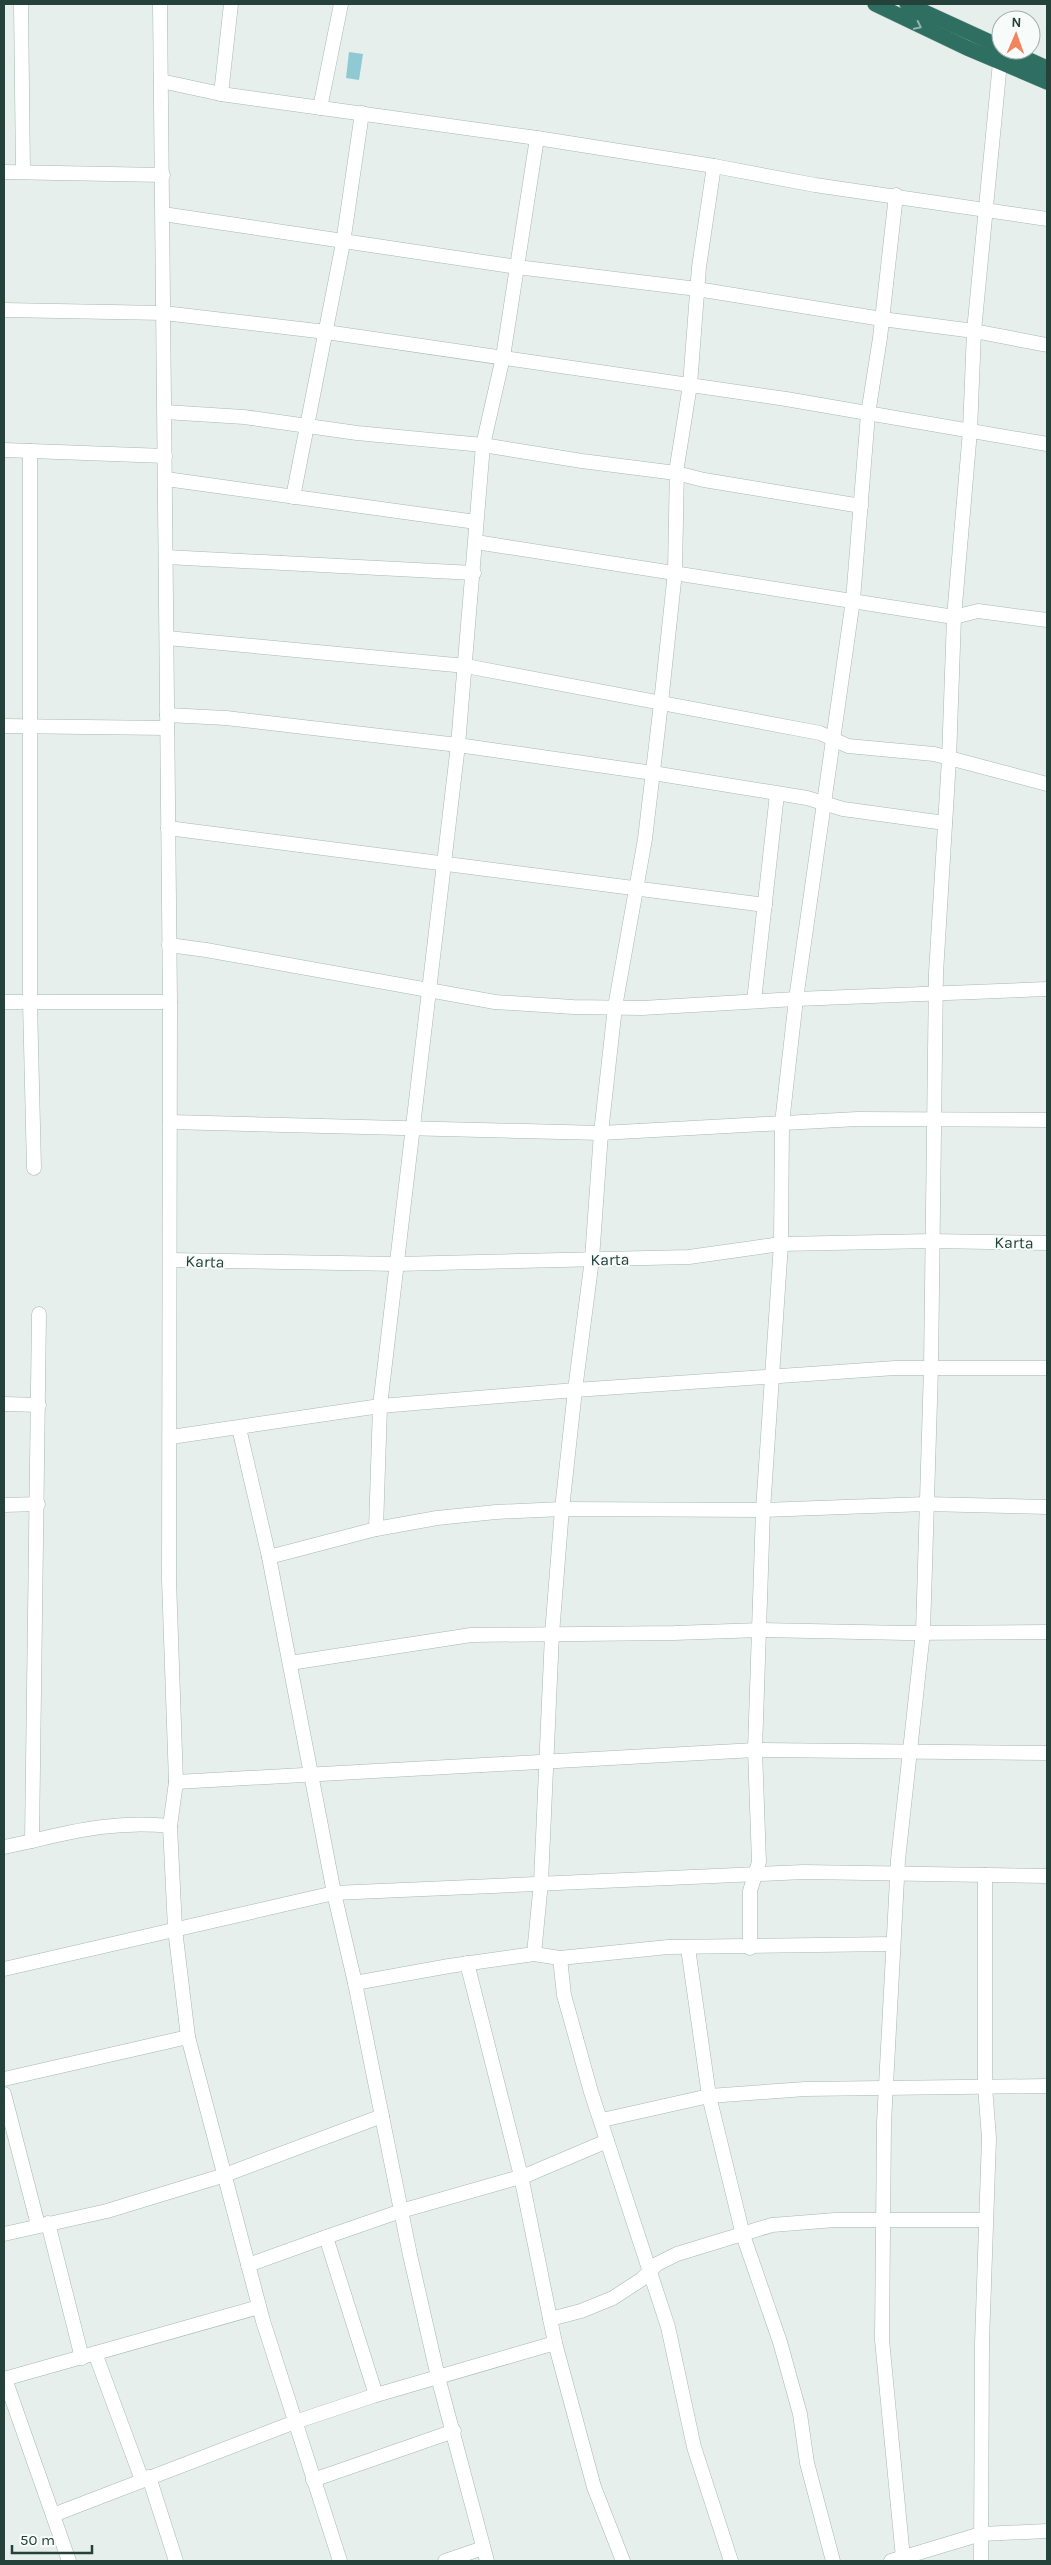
<svg xmlns="http://www.w3.org/2000/svg" width="1051" height="2565" font-family="Karla,sans-serif">
<rect width="100%" height="100%" fill="#e6efeb"/>
<polygon fill="#8ec9d4" points="349,52 363,54 359,80 346,78"/>
<g fill="none" stroke-linecap="round" stroke-linejoin="round">
<defs>
<g id="minor">
<polyline points="21,4 23,172"/>
<polyline points="160,4 170,1002 169,1580 176,1782 170,1826 175,1929 188,2037 263,2321 340,2561"/>
<polyline points="161,81 221,94 537,138 714,166 815,185 1047,219"/>
<polyline points="221,94 231,4"/>
<polyline points="320,108 341,4"/>
<polyline points="4,172 163,175"/>
<polyline points="163,214 517,267 697,289 882,319 974,331 1047,345"/>
<polyline points="4,310 164,313 326,332 786,399 1047,444"/>
<polyline points="165,412 244,417 357,433 483,445 582,461 676,473 704,480 861,506"/>
<polyline points="4,450 165,456"/>
<polyline points="30,451 30,1002 34,1168"/>
<polyline points="166,479 476,522"/>
<polyline points="293,497 343,243 362,113"/>
<polyline points="476,542 954,617 978,611 1047,620"/>
<polyline points="166,557 474,573"/>
<polyline points="167,638 466,666 820,733 848,746 934,754 1047,784"/>
<polyline points="167,715 226,718 458,745 653,773 807,798 843,809 945,823"/>
<polyline points="4,726 167,728"/>
<polyline points="168,828 765,905"/>
<polyline points="169,945 206,950 495,1002 573,1007 642,1008 796,999 1047,989"/>
<polyline points="754,1001 777,794"/>
<polyline points="4,1002 170,1002"/>
<polyline points="170,1122 601,1133 857,1119 1047,1120"/>
<polyline points="171,1260 397,1264 689,1257 781,1244 932,1241 1047,1243"/>
<path d="M 39,1314 L 32,1841 C 80,1829 121,1821 170,1826"/>
<polyline points="4,1404 39,1405"/>
<polyline points="239,1428 269,1557 334,1893 355,1983 410,2255 438,2377 487,2561"/>
<polyline points="171,1437 380,1406 575,1390 895,1368 1047,1368"/>
<polyline points="4,1505 38,1504"/>
<polyline points="376,1529 380,1406 458,745 483,445 503,357 537,138"/>
<polyline points="269,1557 376,1529 437,1518 496,1512 562,1509 763,1510 926,1504 1047,1507"/>
<polyline points="290,1663 471,1635 674,1633 761,1630 906,1633 1047,1632"/>
<polyline points="176,1782 755,1750 1047,1753"/>
<polyline points="4,1847 32,1841"/>
<polyline points="688,1948 709,2096 743,2235 780,2342 800,2414 807,2463 833,2561"/>
<polyline points="750,1948 750,1891 759,1862 755,1750 763,1510 781,1244 782,1123 796,999 853,600 868,414 880,338 896,195"/>
<polyline points="534,1954 541,1882 552,1634 562,1509 575,1390 592,1259 601,1133 615,1007 645,839 661,703 675,572 677,466 690,385 699,267 714,166"/>
<polyline points="560,1958 564,1995 591,2092 668,2327 694,2447 731,2561"/>
<polyline points="467,1963 521,2176 555,2343 594,2487 623,2561"/>
<polyline points="4,1969 334,1893 804,1872 1047,1876"/>
<polyline points="355,1983 449,1966 534,1954 560,1958 668,1947 893,1944"/>
<polyline points="4,2079 188,2037"/>
<polyline points="4,2094 38,2225"/>
<polyline points="602,2120 709,2096 805,2089 1047,2086"/>
<polyline points="48,2223 82,2358"/>
<polyline points="4,2234 107,2211 225,2175 382,2116"/>
<polyline points="326,2237 401,2211 527,2175 607,2141"/>
<polyline points="248,2265 326,2237 376,2395"/>
<polyline points="550,2319 581,2311 613,2298 642,2279 657,2264 677,2254 772,2225 835,2220 985,2220"/>
<polyline points="95,2353 142,2480"/>
<polyline points="4,2379 259,2307"/>
<polyline points="5,2379 69,2561"/>
<polyline points="149,2477 176,2561"/>
<polyline points="313,2480 454,2431"/>
<polyline points="53,2515 295,2422 376,2395 555,2343"/>
<polyline points="903,2558 882,2340 884,2123 898,1860 923,1632 931,1368 936,973 949,759 954,617 970,431 974,331 1001,52"/>
<polyline points="445,2561 483,2548"/>
<polyline points="891,2561 981,2534 1047,2531"/>
<polyline points="981,2561 982,2343 989,2138 985,2087 985,1875"/>
</g>
<g id="highway">
<polyline points="875,4 967,48 1047,82"/>
<polyline points="907,4 1001,47"/>
<polyline points="1007,50 1047,68"/>
</g>
</defs>
<use href="#minor" stroke="#a8b8b2" stroke-width="15"/>
<use href="#highway" stroke="#c2cac8" stroke-width="16"/>
<use href="#minor" stroke="#fff" stroke-width="14"/>
<use href="#highway" stroke="#2f6f62" stroke-width="15"/>
</g>
<defs><path id="oneway-chevron" d="M-2-3.5L2.5 0L-2 3.5" fill="none" stroke-width="1.6" stroke-linecap="round" stroke-linejoin="round" transform="scale(1.25)"/></defs>
<use stroke="#93b5ae" href="#oneway-chevron" transform="translate(918 26) rotate(26)"/>
<g text-anchor="middle" stroke-width="4" stroke-linejoin="round" paint-order="stroke">
<g font-size="16" fill="#24423a" stroke="#f7fbf9">
<text transform="translate(1014 1242) rotate(1)" y="6">Karta</text>
<text transform="translate(610 1259) rotate(-1)" y="6">Karta</text>
<text transform="translate(205 1261) rotate(2)" y="6">Karta</text>
</g>
</g>
<rect width="1051" height="2565" fill="none" stroke="#24423a" stroke-width="10"/>
<g transform="translate(1016 35) rotate(2)"><circle r="24" fill="#f7fbf9" stroke="#a3b1ad"/>
<path d="M0-4L9 19L0 12L-9 19Z" fill="#f4845f"/>
<text y="-8" font-size="14" font-weight="bold" text-anchor="middle" fill="#24423a">N</text>
</g>
<path d="M12 2545v8h80v-8" fill="none" stroke="#24423a" stroke-width="2.5"/>
<text x="20" y="2545" font-size="15" fill="#24423a" stroke="#f7fbf9" stroke-width="4" paint-order="stroke">50 m</text>
</svg>
